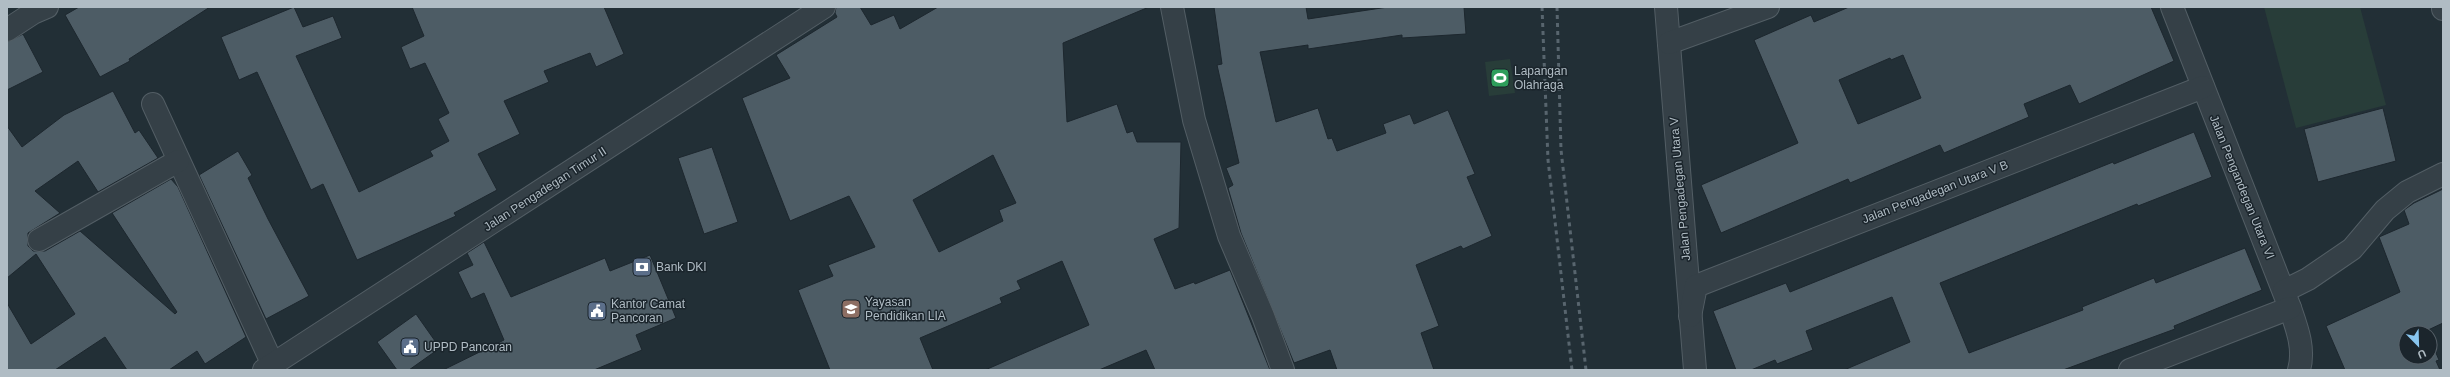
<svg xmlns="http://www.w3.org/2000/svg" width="2450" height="377" font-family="Helvetica,sans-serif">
<rect width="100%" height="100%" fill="#222f36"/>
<g fill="#283d39">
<polygon points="2264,7 2360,7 2386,105 2296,128"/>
<polygon points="1510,59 1515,93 1489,96 1485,62"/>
</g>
<g fill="#4d5c65" stroke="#1d272e" fill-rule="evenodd">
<polygon points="79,7 210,7 129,59 130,61 100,77 65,15"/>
<polygon points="294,7 303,27 333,16 342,38 296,56 359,192 433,156 430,151 449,141 438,119 449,113 425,63 410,69 401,47 424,36 412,7 604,7 624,54 596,67 590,53 544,71 549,82 504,101 520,134 478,154 497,190 454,213 456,216 357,260 323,184 311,190 257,72 239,80 221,37"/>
<path d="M 836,7 L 860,7 L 871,25 L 894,15 L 900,29 L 938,7 L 1149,7 L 1063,43 L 1067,122 L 1117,104 L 1127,133 L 1133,131 L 1137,142 L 1181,142 L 1179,228 L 1154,239 L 1175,289 L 1194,282 L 1195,284 L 1230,270 L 1270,370 L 1155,370 L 1146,350 L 1099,370 L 985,370 L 1089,325 L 1062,261 L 1017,281 L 1021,289 L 1000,298 L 1002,303 L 920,338 L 933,370 L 830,370 L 798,290 L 833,276 L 828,265 L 875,247 L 849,196 L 790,221 L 742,98 L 790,78 L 776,55 L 837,17 L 835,13 ZM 993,155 L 1016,203 L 999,210 L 1003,221 L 939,252 L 913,200 Z"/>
<polygon points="1214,7 1306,7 1308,19 1388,7 1464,7 1466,34 1402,38 1402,35 1308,49 1308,45 1260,52 1276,122 1318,108 1328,139 1332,138 1337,151 1386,133 1383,124 1410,114 1414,124 1448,110 1475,174 1467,177 1492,236 1463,249 1461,246 1416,265 1439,326 1421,333 1434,370 1337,370 1330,350 1294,363 1241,233 1228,188 1233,185 1226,168 1239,163 1217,65 1222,64"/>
<path d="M 1849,7 L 2151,7 L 2174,61 L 2079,104 L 2070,85 L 2024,104 L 2029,117 L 1944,153 L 1940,145 L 1850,183 L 1848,179 L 1721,233 L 1701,185 L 1798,143 L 1754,40 L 1811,15 L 1814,22 ZM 1903,55 L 1921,98 L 1858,124 L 1839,80 L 1890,58 L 1891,60 Z"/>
<polygon points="23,34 43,72 7,90 7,42"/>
<polygon points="113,91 135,133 139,130 158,158 98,192 78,161 35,191 60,213 28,233 28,246 33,251 45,251 80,231 175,314 177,312 112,213 171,179 178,187 246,337 205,364 197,351 169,370 127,370 105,337 55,370 7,370 7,303 31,344 75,314 36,254 7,278 7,126 22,147 64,115"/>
<polygon points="2383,108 2396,161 2318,182 2304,129"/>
<polygon points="2194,132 2212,177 2138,206 2137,204 1940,283 1969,353 2083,310 2082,307 2154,278 2156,283 2245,248 2262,290 2174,326 2175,329 2063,370 1844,370 1910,342 1892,297 1806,331 1813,350 1777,364 1775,360 1751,370 1736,370 1713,311 1786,283 1790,292 2113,162 2114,164"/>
<polygon points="712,147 738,222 704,234 678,158"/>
<polygon points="238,151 252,175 248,178 268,219 309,296 266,319 199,175"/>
<polygon points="2443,189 2443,323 2426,331 2427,333 2406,333 2406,357 2430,357 2430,339 2439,360 2436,361 2440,370 2345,370 2326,326 2400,292 2379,237 2409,224 2404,210 2414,203"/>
<polygon points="484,242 511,297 605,258 610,271 650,255 676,318 636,335 642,350 594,370 443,370 504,340 484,293 471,299 458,272 473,265 467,253"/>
<polygon points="416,314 440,348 409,370 397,370 377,342"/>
</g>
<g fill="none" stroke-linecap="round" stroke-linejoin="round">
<defs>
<g id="minor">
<polyline points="1172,7 1194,120 1229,236 1263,316 1283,370"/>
<polyline points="1666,7 1695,370"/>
<path d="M 2172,7 L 2290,308 C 2297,328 2305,349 2299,370"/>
<polyline points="2443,7 2443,9"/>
<polyline points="7,30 33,13 47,7"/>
<polyline points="1669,43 1768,7"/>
<polyline points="153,104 273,365"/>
<polyline points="39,240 178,161"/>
<polyline points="2284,291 2308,279 2352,249 2385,210 2407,192 2443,174"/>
<polyline points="1690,316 1696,286 2203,87"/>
<polyline points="264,370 824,7"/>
<polyline points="2130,370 2290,308"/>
</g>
</defs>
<use href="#minor" stroke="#535e65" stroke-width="24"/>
<use href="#minor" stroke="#354047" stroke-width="22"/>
<g stroke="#58656e" stroke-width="3" stroke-dasharray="4 4" stroke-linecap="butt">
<polyline points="1542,7 1548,160 1572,370"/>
<polyline points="1557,7 1561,150 1586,370"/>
</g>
</g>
<defs>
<symbol id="stadium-square" viewBox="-11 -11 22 22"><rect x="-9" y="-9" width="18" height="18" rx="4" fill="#2e9e5b" stroke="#1b252c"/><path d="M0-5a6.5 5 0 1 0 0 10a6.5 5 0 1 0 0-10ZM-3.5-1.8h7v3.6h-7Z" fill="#fff"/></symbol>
<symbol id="bank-square" viewBox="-11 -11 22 22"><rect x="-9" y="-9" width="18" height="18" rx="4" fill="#5c6f8a" stroke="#1b252c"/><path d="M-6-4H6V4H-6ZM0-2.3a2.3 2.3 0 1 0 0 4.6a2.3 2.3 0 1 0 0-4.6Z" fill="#fff"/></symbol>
<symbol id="university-square" viewBox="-11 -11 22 22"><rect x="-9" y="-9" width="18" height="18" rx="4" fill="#8d6e63" stroke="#1b252c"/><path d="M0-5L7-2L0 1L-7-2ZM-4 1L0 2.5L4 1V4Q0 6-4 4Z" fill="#fff"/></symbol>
<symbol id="civic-square" viewBox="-11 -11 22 22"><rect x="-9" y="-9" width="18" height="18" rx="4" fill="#5c6f8a" stroke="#1b252c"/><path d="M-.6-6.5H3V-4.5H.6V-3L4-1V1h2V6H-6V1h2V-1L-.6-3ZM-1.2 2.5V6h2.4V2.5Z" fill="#fff"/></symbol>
</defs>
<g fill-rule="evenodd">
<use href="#stadium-square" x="1489" y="67" width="22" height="22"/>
<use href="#bank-square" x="631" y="256" width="22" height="22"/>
<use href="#university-square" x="840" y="298" width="22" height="22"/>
<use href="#civic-square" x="586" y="300" width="22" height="22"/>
<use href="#civic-square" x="399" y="336" width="22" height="22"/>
</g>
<g text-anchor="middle" stroke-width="3" stroke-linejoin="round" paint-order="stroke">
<g font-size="12" fill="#b0bcc4" stroke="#1b252c" text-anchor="start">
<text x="1514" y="75">Lapangan<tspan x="1514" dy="14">Olahraga</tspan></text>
<text x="656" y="271">Bank DKI</text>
<text x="865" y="306">Yayasan<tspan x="865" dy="14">Pendidikan LIA</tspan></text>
<text x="611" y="308">Kantor Camat<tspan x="611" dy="14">Pancoran</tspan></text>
<text x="424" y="351">UPPD Pancoran</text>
</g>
<g font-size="12" fill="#b0bcc4" stroke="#1b252c">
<text transform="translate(2242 187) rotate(68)" y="4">Jalan Pengandegan Utara VI</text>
<text transform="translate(545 189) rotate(-33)" y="4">Jalan Pengadegan Timur II</text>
<text transform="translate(1680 189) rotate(-95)" y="4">Jalan Pengadegan Utara V</text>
<text transform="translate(1935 192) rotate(-21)" y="4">Jalan Pengadegan Utara V B</text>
</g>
</g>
<rect width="2450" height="377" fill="none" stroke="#b0bcc4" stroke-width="16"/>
<g transform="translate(2418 345) rotate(157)"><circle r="19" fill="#1b252c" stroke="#576169"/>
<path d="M0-3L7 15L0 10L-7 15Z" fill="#89c6ef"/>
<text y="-6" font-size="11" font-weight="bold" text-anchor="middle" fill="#b0bcc4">U</text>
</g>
</svg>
